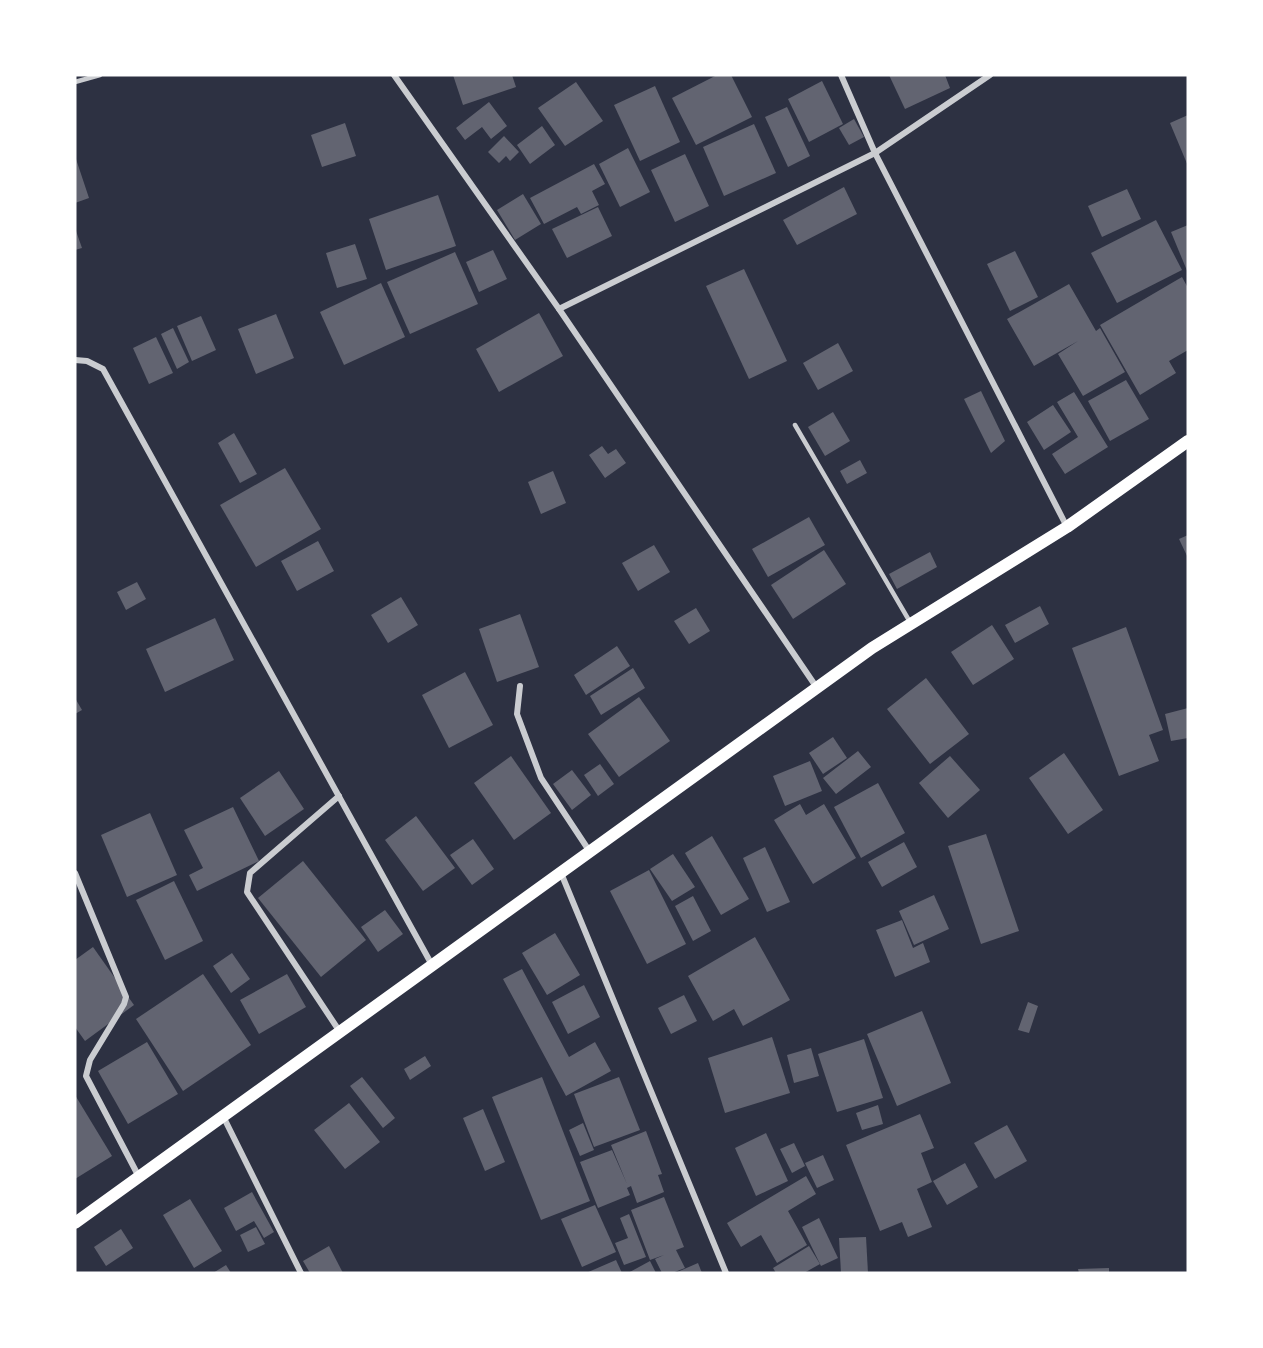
<svg xmlns="http://www.w3.org/2000/svg" width="1263" height="1348" font-family="'Playfair Display',serif">
<rect width="100%" height="100%" fill="#2d3142"/>
<g fill="#626471">
<polygon points="453,75 512,75 516,87 463,105"/>
<polygon points="717,75 731,75 752,117 696,145 672,98"/>
<polygon points="889,75 945,75 950,88 905,109"/>
<polygon points="822,81 843,124 809,142 788,99"/>
<polygon points="576,82 603,121 565,146 538,108"/>
<polygon points="655,86 680,142 640,161 614,105"/>
<polygon points="489,102 507,126 491,139 482,127 465,140 456,128"/>
<polygon points="787,107 810,156 788,167 765,117"/>
<polygon points="1188,115 1188,166 1170,123"/>
<polygon points="854,119 864,137 849,145 839,128"/>
<polygon points="345,123 356,156 322,167 311,135"/>
<polygon points="754,124 776,173 724,196 703,147"/>
<polygon points="542,126 555,145 530,164 517,145"/>
<polygon points="504,136 519,152 510,161 506,156 499,163 488,152"/>
<polygon points="628,148 650,192 620,207 599,164"/>
<polygon points="685,154 709,206 675,222 651,170"/>
<polygon points="75,156 89,198 75,203"/>
<polygon points="594,164 605,184 592,191 599,205 581,214 577,207 544,224 530,198"/>
<polygon points="844,187 857,214 797,245 783,220"/>
<polygon points="1127,189 1141,219 1102,237 1088,206"/>
<polygon points="523,194 541,224 515,240 497,210"/>
<polygon points="438,195 456,246 386,270 369,219"/>
<polygon points="598,207 612,236 567,258 552,229"/>
<polygon points="1156,220 1182,270 1117,303 1091,253"/>
<polygon points="1188,225 1188,273 1171,232"/>
<polygon points="75,228 82,248 75,250"/>
<polygon points="355,244 367,279 337,288 326,253"/>
<polygon points="493,250 507,279 479,292 466,262"/>
<polygon points="1015,251 1038,297 1010,311 987,264"/>
<polygon points="455,252 478,304 410,334 387,282"/>
<polygon points="744,269 787,361 749,379 706,286"/>
<polygon points="1182,277 1188,288 1188,350 1169,361 1176,373 1140,395 1100,325"/>
<polygon points="381,283 405,337 344,365 320,312"/>
<polygon points="1069,284 1096,331 1100,328 1125,372 1083,396 1058,354 1078,341 1034,366 1007,319"/>
<polygon points="539,313 563,356 499,392 476,349"/>
<polygon points="276,314 294,358 256,374 238,329"/>
<polygon points="201,316 216,350 192,361 177,326"/>
<polygon points="173,328 189,362 177,369 161,334"/>
<polygon points="156,337 173,373 149,384 133,348"/>
<polygon points="838,343 853,371 818,390 803,363"/>
<polygon points="1126,380 1149,419 1110,441 1088,401"/>
<polygon points="981,391 1005,441 991,453 964,399"/>
<polygon points="1074,392 1108,447 1065,474 1052,454 1078,437 1057,402"/>
<polygon points="1053,405 1071,432 1044,450 1027,422"/>
<polygon points="833,412 850,441 825,456 808,427"/>
<polygon points="234,433 257,474 240,483 218,443"/>
<polygon points="602,446 608,454 616,449 626,463 605,478 589,455"/>
<polygon points="860,460 867,473 847,484 840,471"/>
<polygon points="285,468 321,529 256,567 220,505"/>
<polygon points="553,471 566,503 541,514 528,482"/>
<polygon points="809,517 825,545 768,577 752,549"/>
<polygon points="1188,535 1188,558 1179,539"/>
<polygon points="318,541 334,571 297,591 281,561"/>
<polygon points="654,545 670,572 638,591 622,563"/>
<polygon points="824,550 846,584 793,619 771,585"/>
<polygon points="930,552 937,567 897,589 889,574"/>
<polygon points="137,582 146,599 126,610 117,592"/>
<polygon points="401,597 418,625 388,643 371,615"/>
<polygon points="1040,606 1049,624 1015,643 1005,625"/>
<polygon points="696,608 710,631 689,644 674,621"/>
<polygon points="520,614 539,667 497,682 479,629"/>
<polygon points="215,618 234,660 165,692 146,649"/>
<polygon points="992,625 1014,659 973,685 951,652"/>
<polygon points="1126,627 1163,730 1149,735 1159,761 1119,776 1072,648"/>
<polygon points="617,646 630,666 586,695 574,675"/>
<polygon points="633,668 645,688 601,715 590,696"/>
<polygon points="465,672 493,725 449,748 422,695"/>
<polygon points="926,678 969,734 930,764 887,709"/>
<polygon points="639,697 670,741 619,777 588,734"/>
<polygon points="75,698 82,710 75,714"/>
<polygon points="1188,708 1188,738 1171,741 1165,714"/>
<polygon points="833,737 847,758 823,774 809,753"/>
<polygon points="858,751 871,767 836,794 823,778"/>
<polygon points="1064,753 1103,810 1068,834 1029,778"/>
<polygon points="511,756 551,813 514,840 474,783"/>
<polygon points="950,756 980,790 948,818 919,783"/>
<polygon points="810,761 822,791 785,806 773,776"/>
<polygon points="600,764 614,784 598,796 584,775"/>
<polygon points="572,770 591,795 572,810 553,784"/>
<polygon points="279,771 304,809 265,836 240,798"/>
<polygon points="878,783 905,833 861,858 834,807"/>
<polygon points="800,804 806,815 824,804 856,858 813,884 774,820"/>
<polygon points="233,807 259,861 197,891 189,875 203,868 184,830"/>
<polygon points="150,813 177,875 127,897 101,835"/>
<polygon points="416,816 455,868 423,891 385,840"/>
<polygon points="986,834 1019,931 981,944 948,846"/>
<polygon points="712,836 749,899 721,915 685,853"/>
<polygon points="473,839 494,869 472,885 450,855"/>
<polygon points="904,842 917,867 882,887 868,862"/>
<polygon points="765,847 790,902 767,912 743,858"/>
<polygon points="673,854 695,887 672,901 650,869"/>
<polygon points="303,861 366,940 321,977 258,898"/>
<polygon points="649,870 686,944 647,964 610,891"/>
<polygon points="174,881 203,941 165,960 136,900"/>
<polygon points="934,895 949,929 914,945 899,911"/>
<polygon points="693,896 711,931 693,941 675,906"/>
<polygon points="385,910 403,934 378,952 361,927"/>
<polygon points="902,920 913,948 923,943 930,962 895,977 876,930"/>
<polygon points="555,933 580,975 547,995 522,953"/>
<polygon points="755,937 790,1000 743,1026 734,1009 713,1021 688,976"/>
<polygon points="93,947 134,1005 85,1041 75,1027 75,960"/>
<polygon points="232,953 250,979 231,993 213,966"/>
<polygon points="522,969 569,1057 595,1042 611,1071 566,1096 503,979"/>
<polygon points="203,974 251,1045 183,1091 136,1019"/>
<polygon points="287,974 306,1007 259,1034 240,1000"/>
<polygon points="584,985 600,1017 568,1034 552,1002"/>
<polygon points="684,995 697,1021 671,1034 658,1008"/>
<polygon points="1028,1002 1038,1006 1029,1033 1018,1030"/>
<polygon points="922,1011 951,1083 897,1106 867,1034"/>
<polygon points="772,1037 790,1093 725,1113 708,1058"/>
<polygon points="864,1039 883,1098 837,1112 818,1054"/>
<polygon points="147,1042 178,1094 128,1124 98,1071"/>
<polygon points="811,1048 819,1076 794,1083 787,1055"/>
<polygon points="425,1056 431,1066 410,1080 404,1069"/>
<polygon points="362,1077 395,1118 383,1128 350,1086"/>
<polygon points="542,1077 590,1201 541,1220 492,1097"/>
<polygon points="619,1077 640,1130 594,1147 574,1094"/>
<polygon points="75,1095 112,1156 75,1179"/>
<polygon points="349,1103 380,1142 345,1169 314,1130"/>
<polygon points="878,1105 883,1124 862,1130 856,1113"/>
<polygon points="483,1109 505,1162 485,1171 463,1118"/>
<polygon points="920,1114 934,1148 921,1153 932,1182 917,1189 932,1227 908,1237 902,1222 880,1231 846,1145"/>
<polygon points="583,1123 594,1150 580,1156 569,1130"/>
<polygon points="1007,1125 1027,1161 995,1179 974,1143"/>
<polygon points="646,1131 662,1174 658,1175 664,1192 637,1203 631,1186 627,1188 630,1195 598,1208 580,1162 612,1150 627,1184 611,1145"/>
<polygon points="766,1133 788,1181 756,1196 735,1148"/>
<polygon points="794,1143 805,1166 792,1173 780,1149"/>
<polygon points="823,1155 834,1180 817,1188 805,1163"/>
<polygon points="965,1163 978,1187 947,1205 933,1181"/>
<polygon points="806,1176 816,1194 788,1211 807,1245 777,1263 761,1235 741,1247 727,1223"/>
<polygon points="252,1192 274,1232 264,1238 254,1221 236,1231 224,1208"/>
<polygon points="664,1197 684,1247 676,1250 685,1268 672,1273 662,1273 655,1259 664,1255 650,1260 631,1210"/>
<polygon points="190,1199 222,1251 194,1268 163,1215"/>
<polygon points="595,1205 616,1252 582,1267 561,1219"/>
<polygon points="629,1214 646,1257 624,1265 615,1243 628,1238 620,1218"/>
<polygon points="819,1218 838,1258 821,1266 802,1227"/>
<polygon points="256,1227 265,1244 248,1252 240,1235"/>
<polygon points="121,1229 133,1248 106,1266 94,1247"/>
<polygon points="866,1237 868,1273 841,1273 839,1238"/>
<polygon points="329,1246 343,1273 310,1273 303,1261"/>
<polygon points="809,1246 820,1264 804,1273 776,1273 773,1268"/>
<polygon points="616,1260 622,1273 586,1273"/>
<polygon points="650,1261 656,1273 628,1273"/>
<polygon points="698,1263 702,1273 675,1273"/>
<polygon points="226,1265 231,1273 213,1273"/>
<polygon points="1109,1268 1109,1273 1079,1273 1078,1269"/>
</g>
<g fill="none" stroke-linecap="round" stroke-linejoin="round">
<g stroke="#caccd0" stroke-width="4.5">
<polyline points="75,82 100,75"/>
<polyline points="795,425 910,622"/>
</g>
<g stroke="#caccd0" stroke-width="6">
<polyline points="394,75 559,309 817,688"/>
<polyline points="841,75 875,153 1067,527"/>
<polyline points="559,309 875,153 990,75"/>
<polyline points="75,360 87,361 103,369 432,965"/>
<polyline points="520,686 517,714 541,778 590,852"/>
<polyline points="339,796 250,873 247,892 340,1032"/>
<polyline points="75,873 126,997 124,1004 90,1060 86,1076 139,1177"/>
<polyline points="561,873 726,1273"/>
<polyline points="223,1116 301,1273"/>
</g>
<polyline stroke="#fff" stroke-width="12" points="75,1223 872,648 1067,527 1188,441"/>
</g>
<rect width="1263" height="1348" fill="none" stroke="#ffffff" stroke-width="153"/>
</svg>
